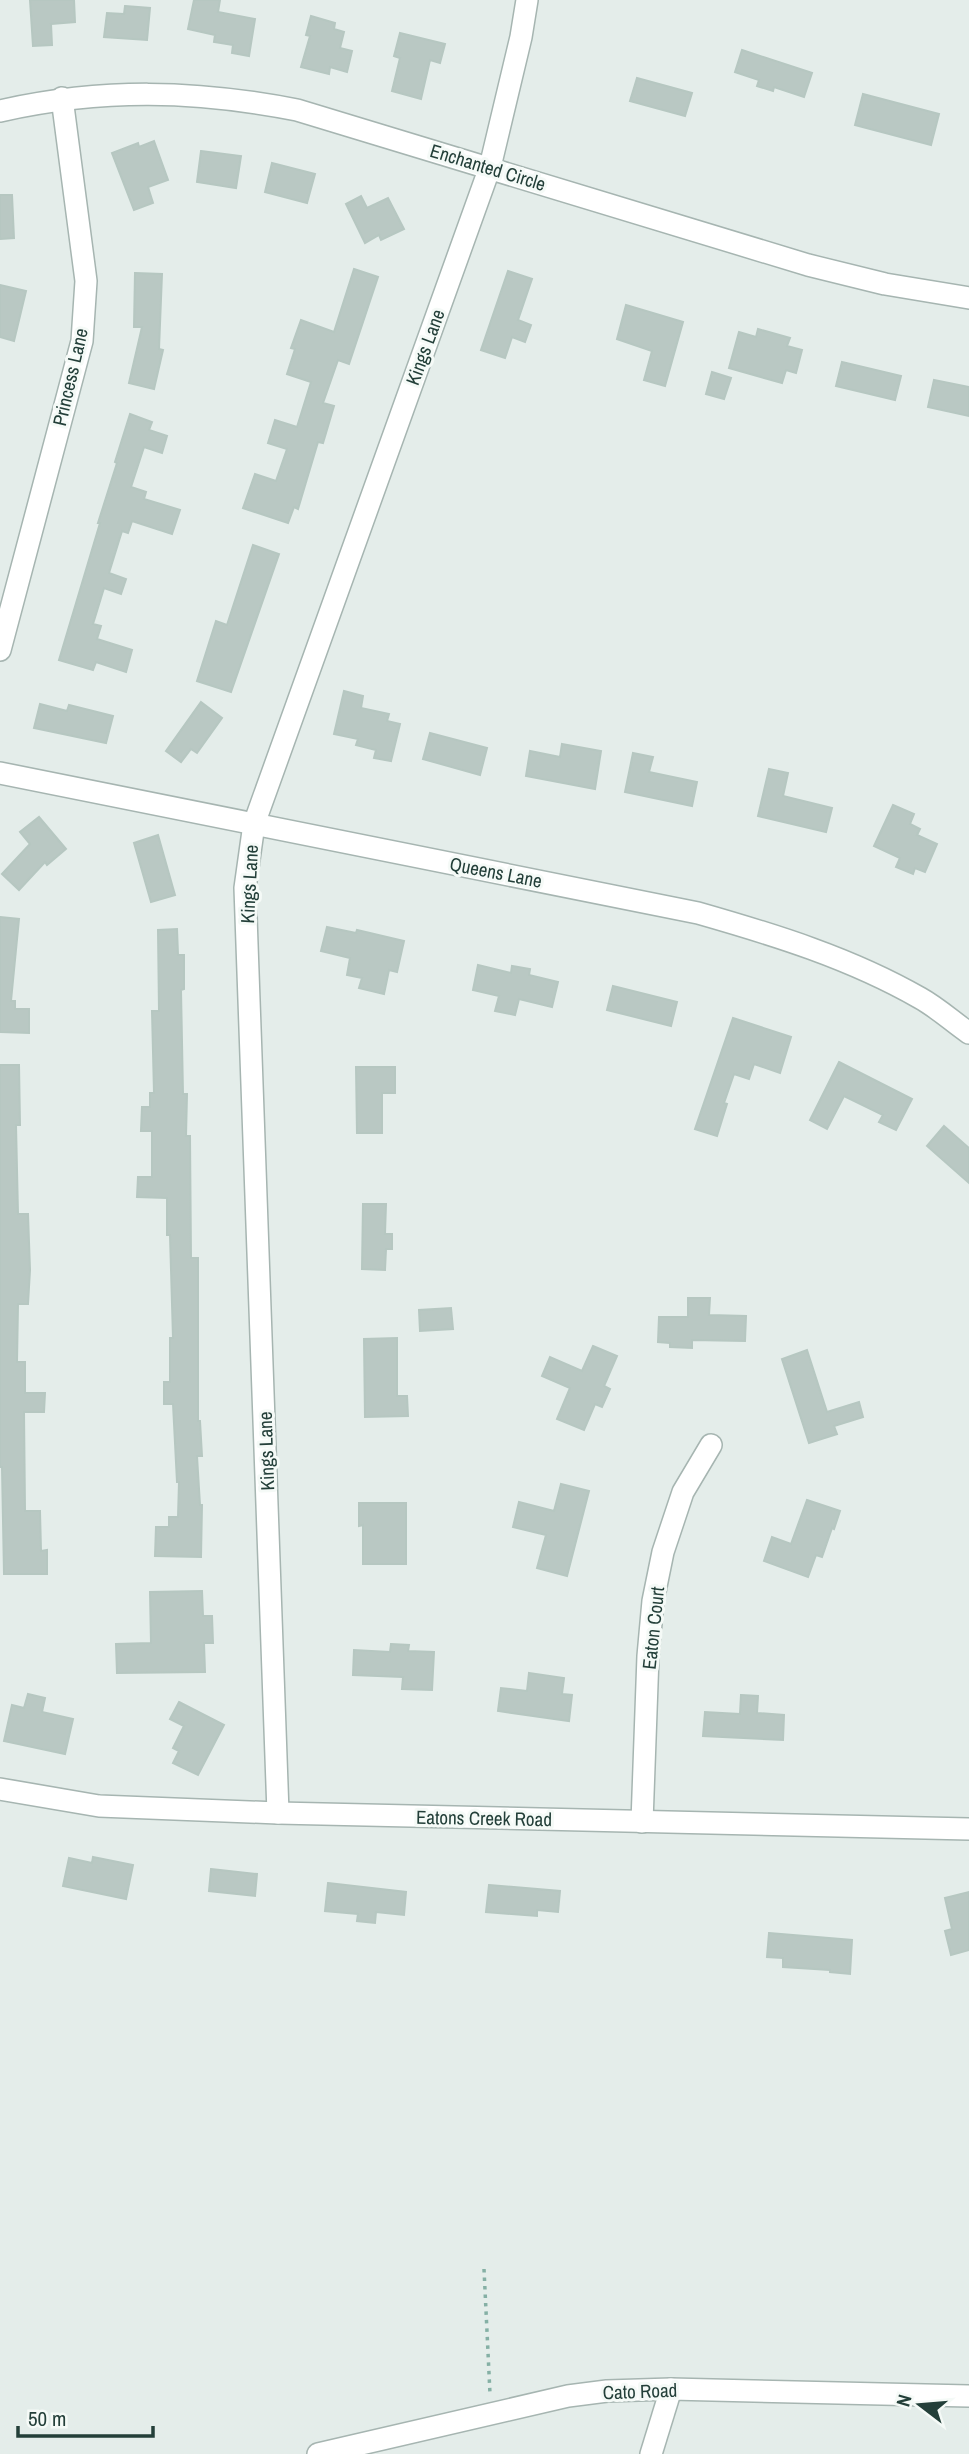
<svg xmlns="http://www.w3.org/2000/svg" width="969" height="2454" font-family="'Archivo Narrow',sans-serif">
<rect width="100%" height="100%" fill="#e4edea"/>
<g fill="#b9c8c3" stroke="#b6c7c1" stroke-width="2">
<polygon points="30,0 74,0 75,22 51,24 52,45 33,46"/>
<polygon points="194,0 220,0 218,12 255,19 249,56 232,53 233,45 214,42 215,35 188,29"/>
<polygon points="125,6 150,8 147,40 104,37 107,13 124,14"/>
<polygon points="311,16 335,23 334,29 344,32 340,48 352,51 347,72 330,67 329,74 301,67 310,36 306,35"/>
<polygon points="400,33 445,44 440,63 430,60 421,99 392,91 400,58 394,56"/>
<polygon points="742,50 812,73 804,97 774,87 773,91 757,86 759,80 735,72"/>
<polygon points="637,78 692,93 685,116 630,101"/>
<polygon points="863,94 939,114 931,145 855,125"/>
<polygon points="154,141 168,180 148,187 153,203 134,210 112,153 138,143 139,147"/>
<polygon points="201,151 241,156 236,188 197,182"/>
<polygon points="272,163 315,174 307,203 265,192"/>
<polygon points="0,195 12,195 14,238 0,239"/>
<polygon points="361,196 367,208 388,198 404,229 381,240 379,235 365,243 346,204"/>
<polygon points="354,269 378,277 349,364 338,360 323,403 334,406 323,443 318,442 298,509 294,507 288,523 243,508 255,474 276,481 287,449 268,443 275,420 297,427 311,382 287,374 295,349 291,348 301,320 334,332"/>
<polygon points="508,271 532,279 518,320 531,325 525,342 512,337 505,358 481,350"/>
<polygon points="135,273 162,274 159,349 163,350 154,389 129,383 142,327 134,327"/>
<polygon points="0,285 26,291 14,341 0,337"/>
<polygon points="626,305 683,322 665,386 644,380 652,351 617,339"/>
<polygon points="758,329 790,338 787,346 802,350 796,373 786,370 782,383 729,368 739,332 756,337"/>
<polygon points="842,362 901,376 895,400 836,386"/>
<polygon points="712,372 731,378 724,399 706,394"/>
<polygon points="934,380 969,387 969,416 928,407"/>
<polygon points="130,414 152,422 149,430 167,436 162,453 144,447 131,487 146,492 144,499 180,510 172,534 132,521 128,533 122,531 109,573 126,579 121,594 104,588 93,624 101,626 97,639 132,650 126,672 96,662 93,670 59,660 100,523 98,523 117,463 115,462"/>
<polygon points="253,545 279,554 231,692 197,681 216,621 227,625"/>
<polygon points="344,691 363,696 361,708 389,714 387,721 400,724 391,761 374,758 376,750 356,745 358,739 334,734"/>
<polygon points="201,702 222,718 197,753 191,749 181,762 166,751"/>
<polygon points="40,704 67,711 69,705 113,716 106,743 34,728"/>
<polygon points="430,733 487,748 480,775 423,759"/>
<polygon points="562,744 601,751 595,789 526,776 530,751 560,757"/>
<polygon points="633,753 653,757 649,772 697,782 692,806 625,792"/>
<polygon points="769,769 788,773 783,796 832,808 826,832 758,816"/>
<polygon points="893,805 914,814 910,824 920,829 917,835 937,844 925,872 915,868 913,874 896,867 900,858 874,846"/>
<polygon points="39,817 66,849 47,865 45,862 19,890 2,874 30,844 20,832"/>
<polygon points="158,835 175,895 151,902 134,843"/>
<polygon points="0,917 19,919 11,1001 15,1001 15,1009 29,1009 29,1033 0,1032"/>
<polygon points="327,927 356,933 357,930 404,941 397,972 389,970 384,994 359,988 362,978 347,975 350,958 321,951"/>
<polygon points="177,929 178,955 184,955 184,989 181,990 183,1094 187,1094 186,1136 190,1136 191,1258 198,1258 198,1421 200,1421 202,1456 197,1456 200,1505 202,1505 201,1557 155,1556 156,1527 169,1527 169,1517 178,1517 179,1482 177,1482 173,1404 164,1404 164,1382 170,1382 170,1338 173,1338 170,1235 167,1235 167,1198 137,1197 138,1177 152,1177 152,1131 141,1131 142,1107 150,1107 150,1093 154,1093 152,1011 159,1011 158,930"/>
<polygon points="478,965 511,973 512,966 530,969 529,975 558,982 552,1007 519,999 515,1015 495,1011 499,996 473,990"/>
<polygon points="613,986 677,1002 671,1026 607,1010"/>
<polygon points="733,1018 791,1037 780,1073 754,1064 749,1079 734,1074 724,1103 727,1104 717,1136 695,1129"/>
<polygon points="839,1062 912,1099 896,1130 879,1122 883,1115 844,1096 827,1129 810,1120"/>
<polygon points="0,1065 19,1065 20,1125 16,1125 18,1214 28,1214 30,1270 28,1304 18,1304 17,1362 25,1362 25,1393 45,1393 44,1412 24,1412 25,1511 40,1511 41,1551 47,1550 47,1574 4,1574 2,1467 0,1467"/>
<polygon points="356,1067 395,1067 395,1093 382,1093 382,1133 357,1133"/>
<polygon points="944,1126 969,1148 969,1183 927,1146"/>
<polygon points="363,1204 386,1204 385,1234 392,1234 392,1249 386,1249 385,1270 362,1269"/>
<polygon points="688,1298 710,1298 709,1315 746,1316 745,1341 692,1340 692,1348 670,1347 670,1343 658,1342 659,1317 688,1317"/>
<polygon points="451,1308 453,1329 420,1331 419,1310"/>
<polygon points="397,1338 397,1396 407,1396 408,1416 365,1417 364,1339"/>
<polygon points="593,1346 617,1356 604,1386 610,1389 602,1407 595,1404 584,1430 557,1419 570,1388 542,1376 550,1357 582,1371"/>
<polygon points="807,1350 827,1412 859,1402 863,1417 834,1426 837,1434 809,1443 782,1359"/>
<polygon points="561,1484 589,1491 567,1576 537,1568 546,1535 513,1527 519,1502 554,1511"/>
<polygon points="807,1500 840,1511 834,1529 832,1528 822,1557 816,1555 808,1577 764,1561 772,1537 791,1544"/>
<polygon points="359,1503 406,1503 406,1564 363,1564 363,1525 359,1526"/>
<polygon points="202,1591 203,1616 212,1616 213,1643 204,1643 205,1672 117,1673 116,1644 151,1643 150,1592"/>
<polygon points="391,1644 409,1645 408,1651 434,1652 432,1690 402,1689 403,1677 353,1675 354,1650 390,1652"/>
<polygon points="529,1673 564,1678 562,1694 572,1695 569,1721 498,1711 501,1688 527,1691"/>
<polygon points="28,1694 45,1698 42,1712 73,1719 65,1754 4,1741 12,1705 24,1708"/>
<polygon points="741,1695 758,1696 757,1713 784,1715 783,1740 703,1736 705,1712 740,1714"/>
<polygon points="179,1702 224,1725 198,1775 173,1763 179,1751 173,1748 184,1726 170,1719"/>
<polygon points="93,1857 133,1865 126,1899 63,1886 69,1858 92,1863"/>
<polygon points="211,1869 257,1874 255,1896 209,1891"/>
<polygon points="328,1883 406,1892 404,1915 376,1912 375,1923 357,1921 358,1914 325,1911"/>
<polygon points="489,1885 560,1891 558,1912 537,1910 537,1916 486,1912"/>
<polygon points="969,1892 969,1950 951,1955 945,1931 952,1929 945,1898"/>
<polygon points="769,1933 852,1940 850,1974 830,1972 830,1970 783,1967 783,1958 767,1957"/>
</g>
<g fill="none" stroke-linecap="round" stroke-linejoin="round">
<defs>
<g id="minor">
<path d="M 0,111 C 103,88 194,90 297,110 L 808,265 L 885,284 L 969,298"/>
<polyline points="0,650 82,341 86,281 62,98"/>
<path d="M 0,773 L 698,913 C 775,935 850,958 920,998 C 938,1008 953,1022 969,1033"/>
<polyline points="0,1789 99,1806 278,1813 969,1829"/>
<polyline points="278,1813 245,888 254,824 490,167 521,37 527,0"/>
<polyline points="642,1822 648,1656 653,1601 663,1552 683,1492 711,1445"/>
<polyline points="318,2454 568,2396 607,2391 671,2389 969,2396"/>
<polyline points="651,2454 671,2389"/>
</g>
</defs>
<use href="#minor" stroke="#a6b5b1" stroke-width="24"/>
<polyline stroke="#85b0a5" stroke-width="3.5" stroke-dasharray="3.5 5" stroke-linecap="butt" points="484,2269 490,2394"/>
<use href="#minor" stroke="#fff" stroke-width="21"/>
</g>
<g text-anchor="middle" stroke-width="6" stroke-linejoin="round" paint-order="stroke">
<g font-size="19" fill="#233f39" stroke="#f5faf7">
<text transform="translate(488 167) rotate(17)" y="7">Enchanted Circle</text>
<text transform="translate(425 347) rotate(-70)" y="7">Kings Lane</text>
<text transform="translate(70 377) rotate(-77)" y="7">Princess Lane</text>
<text transform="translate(496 872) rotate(11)" y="7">Queens Lane</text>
<text transform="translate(249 884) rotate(-87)" y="7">Kings Lane</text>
<text transform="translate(266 1451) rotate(-92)" y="7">Kings Lane</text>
<text transform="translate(653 1628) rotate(-84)" y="7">Eaton Court</text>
<text transform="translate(484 1818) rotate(1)" y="7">Eatons Creek Road</text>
<text transform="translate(640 2391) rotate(-2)" y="7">Cato Road</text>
</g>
</g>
<g transform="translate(920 2405) rotate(286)" stroke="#f5faf7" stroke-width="5" paint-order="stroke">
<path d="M0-5L12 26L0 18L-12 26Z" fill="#233f39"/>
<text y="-10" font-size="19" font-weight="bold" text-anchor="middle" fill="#233f39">N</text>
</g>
<path d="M18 2426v10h135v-10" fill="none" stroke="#233f39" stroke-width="3.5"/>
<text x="28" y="2426" font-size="21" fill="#233f39" stroke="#f5faf7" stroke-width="5" paint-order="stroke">50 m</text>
</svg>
